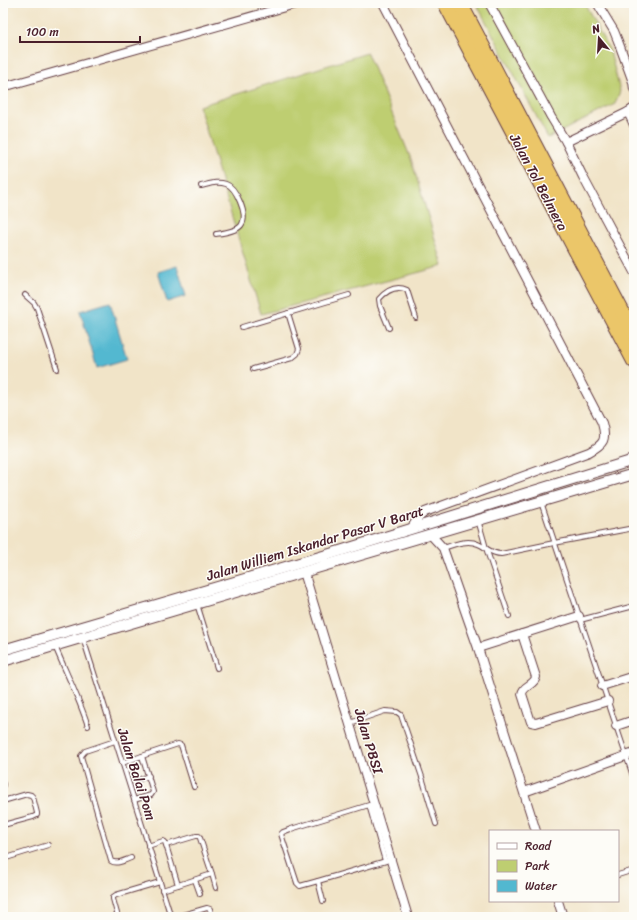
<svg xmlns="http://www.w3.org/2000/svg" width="637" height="920" font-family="Sriracha,sans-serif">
<rect width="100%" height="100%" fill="#fdfcf7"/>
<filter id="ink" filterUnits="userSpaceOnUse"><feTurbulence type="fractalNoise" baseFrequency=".025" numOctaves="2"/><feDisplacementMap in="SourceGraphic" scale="8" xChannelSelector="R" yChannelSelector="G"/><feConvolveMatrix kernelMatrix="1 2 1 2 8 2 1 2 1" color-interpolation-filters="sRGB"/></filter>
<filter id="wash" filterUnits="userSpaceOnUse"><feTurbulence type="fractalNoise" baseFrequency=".012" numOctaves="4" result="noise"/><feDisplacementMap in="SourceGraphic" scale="16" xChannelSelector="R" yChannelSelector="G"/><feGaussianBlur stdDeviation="0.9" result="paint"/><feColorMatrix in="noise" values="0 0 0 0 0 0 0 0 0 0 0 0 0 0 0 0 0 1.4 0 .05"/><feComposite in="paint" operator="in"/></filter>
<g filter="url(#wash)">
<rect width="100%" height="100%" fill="#f1e4c8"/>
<g fill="#bece71" stroke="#84764e">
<polygon points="476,3 584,3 610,51 620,91 615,104 548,138"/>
<polygon points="367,53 411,159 443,266 261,314 199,106"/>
</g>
<g fill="#52b8d0" stroke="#4e6c7e">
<polygon points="177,266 186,296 167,302 158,272"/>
<polygon points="110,302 127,359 97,368 80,311"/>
</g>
</g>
<g filter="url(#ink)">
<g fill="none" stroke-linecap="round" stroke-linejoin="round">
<defs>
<g id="service">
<path d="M 201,186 C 210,184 217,181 226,184 C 236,187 248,215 242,224 C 239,231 223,233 216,234"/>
<polyline points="25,295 34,303 37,308 57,369"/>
<polyline points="242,327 349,295"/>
<path d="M 389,328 L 380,306 L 379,299 C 387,290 396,285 407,290 L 416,318"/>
<polyline points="253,369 292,358 297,354 299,349 288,313"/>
<polyline points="541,502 634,779"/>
<polyline points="478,520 486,548 509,616"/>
<path d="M 443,548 C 453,545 467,539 478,544 C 486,547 491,554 501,554 L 554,543 L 634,528"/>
<polyline points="197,604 217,668"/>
<polyline points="580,620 634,606"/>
<polyline points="83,638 171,917"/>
<path d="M 55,646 C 66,673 79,698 88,726"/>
<polyline points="350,723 385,711 397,712 401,715 422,777 436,824"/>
<path d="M 115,741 L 85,751 L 81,756 L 111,861 C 117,865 125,860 131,858"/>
<polyline points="142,756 178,744 181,745 194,787"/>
<polyline points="122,763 142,756 153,792 151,795 134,800"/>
<polyline points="137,780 149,776"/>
<polyline points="3,784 3,785"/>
<polyline points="3,801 27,794 31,795 33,797 37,813 37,815 33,817 3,825"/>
<polyline points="166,845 196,836 199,836 200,838 212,874 178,885"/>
<polyline points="148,846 163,841 165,842 166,845 178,885 162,890"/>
<polyline points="3,859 48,845"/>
<polyline points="212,874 216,888"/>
<polyline points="618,875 634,870"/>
<polyline points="195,880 200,894"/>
<polyline points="318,881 300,886 297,883 281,834 283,832 291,829 369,805 385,861"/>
<polyline points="323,901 318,881 386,861"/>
<polyline points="118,917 113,899 113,897 116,895 160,882"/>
<polyline points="176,917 207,908 210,909 212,917"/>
</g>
<g id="minor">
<path d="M 383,3 L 602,423 C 607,440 604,444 589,452 L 425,512 L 418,518 L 411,529"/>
<polyline points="489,3 551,117 566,142 583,177 634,272"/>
<polyline points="597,3 614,31 618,41 633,82 634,89"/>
<polyline points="3,87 299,3"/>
<polyline points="628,112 634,125"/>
<polyline points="566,142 628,112 634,108"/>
<polyline points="430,534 443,548 478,648 536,831"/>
<polyline points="304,572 408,917"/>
<path d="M 522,634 L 536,677 C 534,686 523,685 522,694 L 531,722 L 536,723 L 608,701"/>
<polyline points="478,648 579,616"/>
<polyline points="602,686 634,676"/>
<polyline points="616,726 634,720"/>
<polyline points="524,792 634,753"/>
<polyline points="558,901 563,917"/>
</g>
<g id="tertiary">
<polyline points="3,650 330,554 634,460"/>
<polyline points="3,661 634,474"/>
</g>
<g id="motorway">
<polyline points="445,3 634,361"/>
<polyline points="460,3 634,334"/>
</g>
</defs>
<use href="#service" stroke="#633d43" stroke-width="6"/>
<use href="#minor" stroke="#633d43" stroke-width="10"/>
<use href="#tertiary" stroke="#633d43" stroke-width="12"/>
<use href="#motorway" stroke="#633d43" stroke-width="16"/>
<use href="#service" stroke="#fff" stroke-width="4"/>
<use href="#minor" stroke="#fff" stroke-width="8"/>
<use href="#tertiary" stroke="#fff" stroke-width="10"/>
<use href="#motorway" stroke="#ebc669" stroke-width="14"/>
</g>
</g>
<g text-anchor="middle" stroke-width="3" stroke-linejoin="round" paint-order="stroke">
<g font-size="14" fill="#4a1f2b" stroke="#fdfcf7">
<text transform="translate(539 182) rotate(62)" y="5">Jalan Tol Belmera</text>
<text transform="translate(315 543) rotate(-17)" y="5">Jalan Williem Iskandar Pasar V Barat</text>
<text transform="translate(369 741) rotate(73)" y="5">Jalan PBSI</text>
<text transform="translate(137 774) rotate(72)" y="5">Jalan Balai Pom</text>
</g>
</g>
<rect width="637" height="920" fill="none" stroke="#fdfcf7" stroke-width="16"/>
<rect x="489" y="830" width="130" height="72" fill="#fdfcf7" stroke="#b5a4a5"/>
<rect x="497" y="843" width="20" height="6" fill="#ffffff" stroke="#b5a4a5"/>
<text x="525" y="850" font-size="12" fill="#4a1f2b">Road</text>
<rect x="497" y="860" width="20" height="12" fill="#bece71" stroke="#b5a4a5"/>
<text x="525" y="870" font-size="12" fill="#4a1f2b">Park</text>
<rect x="497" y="880" width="20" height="12" fill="#52b8d0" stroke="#b5a4a5"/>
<text x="525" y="890" font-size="12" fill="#4a1f2b">Water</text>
<g transform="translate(599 38) rotate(342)" stroke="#fdfcf7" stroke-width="3" paint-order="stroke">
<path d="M0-3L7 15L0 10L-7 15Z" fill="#4a1f2b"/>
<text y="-6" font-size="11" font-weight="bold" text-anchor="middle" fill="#4a1f2b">N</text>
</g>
<path d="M20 36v6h120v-6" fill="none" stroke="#4a1f2b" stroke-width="2"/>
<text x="26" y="36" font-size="12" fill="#4a1f2b" stroke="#fdfcf7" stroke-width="3" paint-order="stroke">100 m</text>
</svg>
